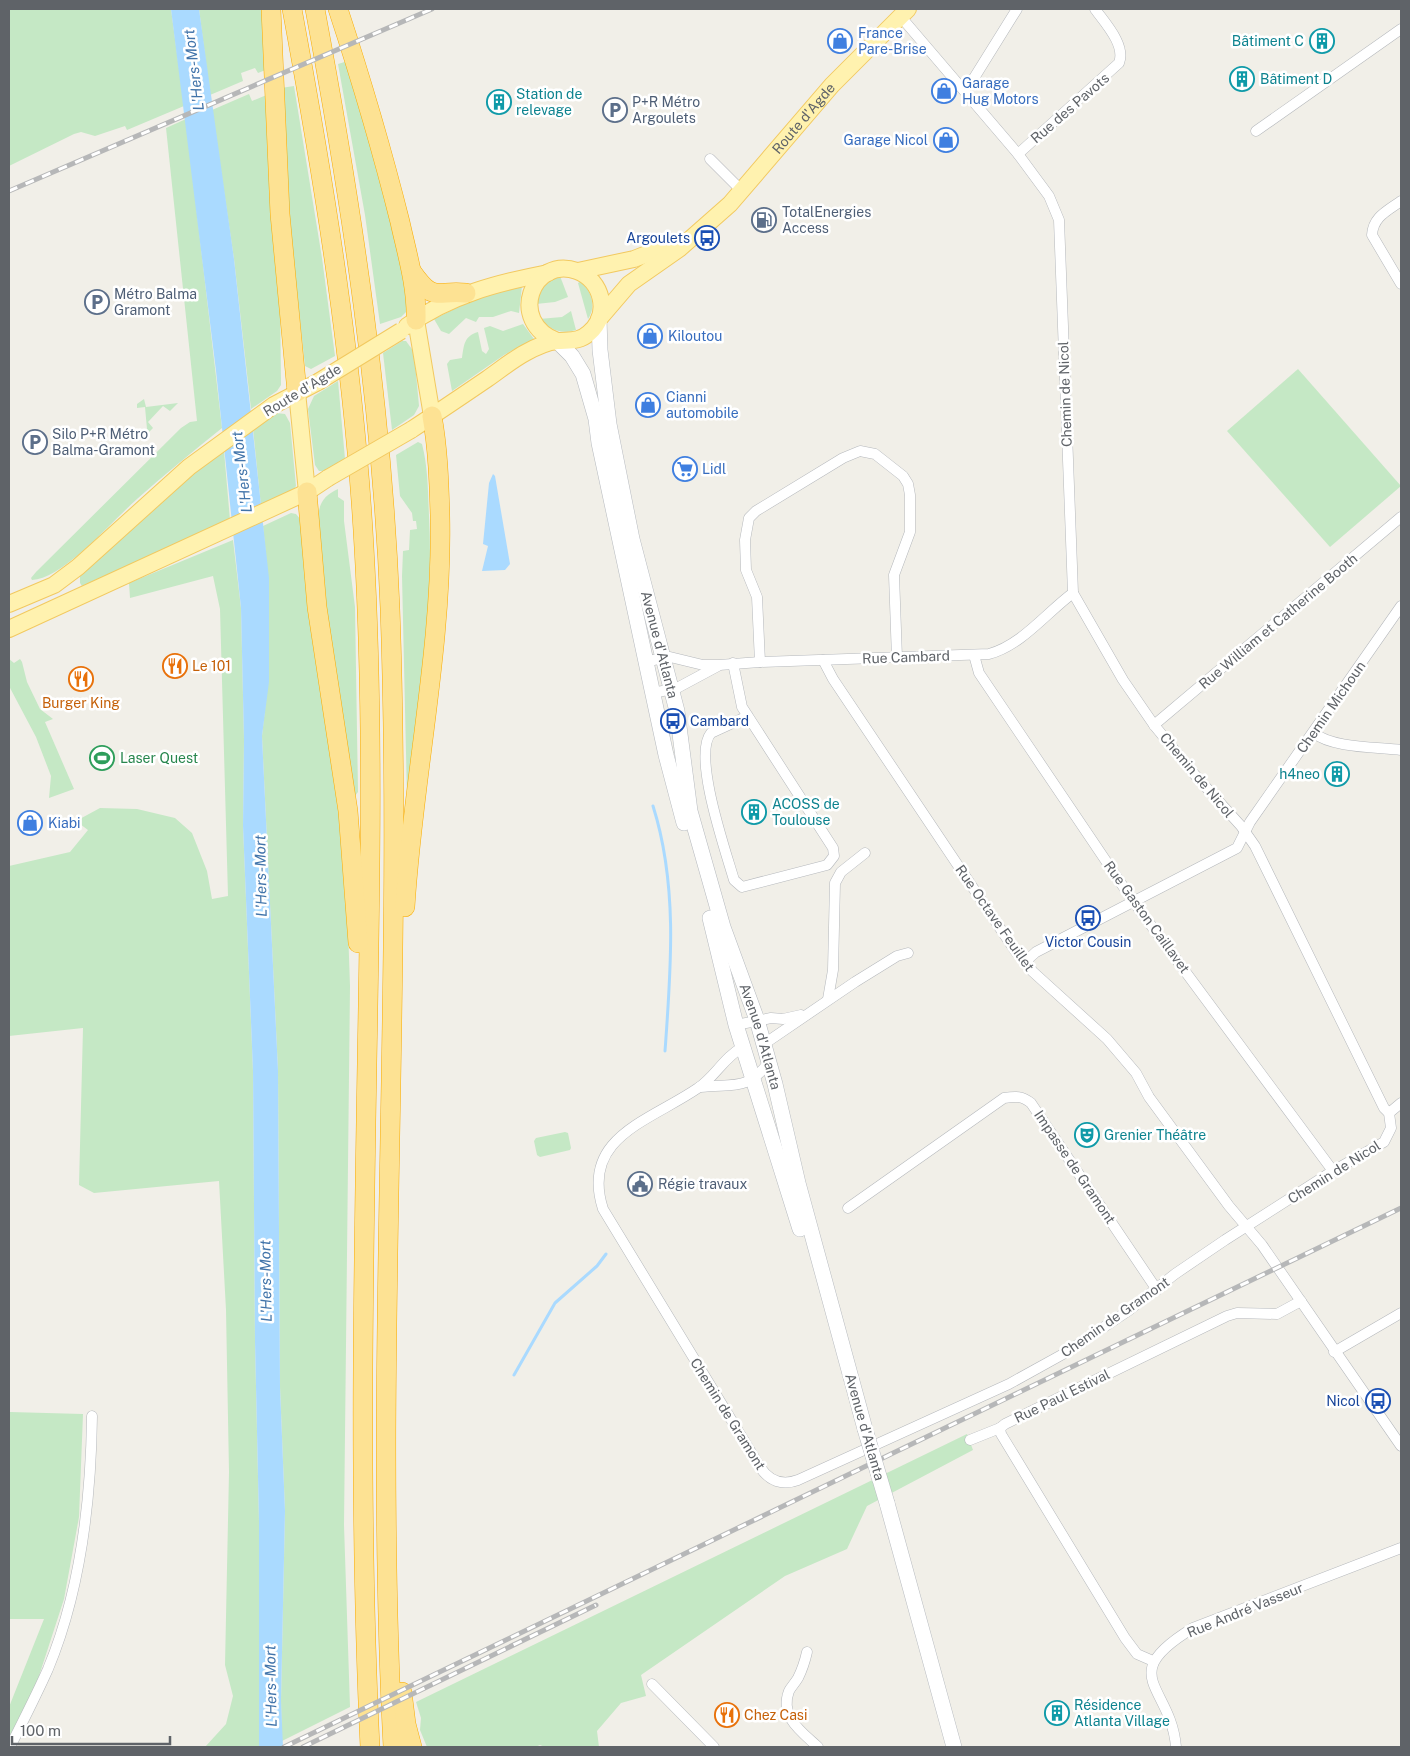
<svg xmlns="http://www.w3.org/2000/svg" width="1410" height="1756" font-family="'Public Sans',sans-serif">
<rect width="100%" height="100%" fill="#f1efe8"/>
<g fill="#c5e8c5">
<polygon points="9,9 171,9 184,106 127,130 125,126 95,136 81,132 74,134 9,166"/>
<polygon points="199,9 266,9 268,69 258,73 255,68 241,73 243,81 210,95"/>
<polygon points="351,60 396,226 408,310 401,317 380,324 365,215 338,64"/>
<polygon points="294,86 322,258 335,356 311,369 305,366 290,229 281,88"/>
<polygon points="249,94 252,101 269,94 280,288 281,385 277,391 251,409 234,259 212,110"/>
<path d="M 186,119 L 222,428 C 193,451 164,475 137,499 C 113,520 63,579 32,580 L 31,578 L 36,572 L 181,428 L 190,422 L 197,421 L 166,128 Z"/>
<path d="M 560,276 L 568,297 L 555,302 L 536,304 C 540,290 545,281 560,276 Z"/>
<path d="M 581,281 C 591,292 597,305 588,319 L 578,283 Z"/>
<polygon points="522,286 519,313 511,311 493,317 479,317 476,322 466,318 449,334 441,331 434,319 481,296"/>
<path d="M 571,311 L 576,330 C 559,335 551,329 539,319 L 562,317 Z"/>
<path d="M 523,324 L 534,339 L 504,355 L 452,391 L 447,364 L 450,360 L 462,358 C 464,345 464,336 478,332 L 482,351 L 486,354 L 489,349 L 484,328 L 490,326 L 503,331 Z"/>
<polygon points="402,341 406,341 414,352 419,406 414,415 392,430 383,353"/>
<polygon points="1298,369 1401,486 1330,547 1227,431"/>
<polygon points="338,381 345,459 324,471 319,471 315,465 308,409 314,396"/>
<polygon points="144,399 146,407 178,403 170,411 163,406 148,422 153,428 142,439 141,430 147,429 145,407 137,408 137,404"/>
<polygon points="276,413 285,414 290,423 296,486 294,489 261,506 253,429"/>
<path d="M 418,442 L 422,444 C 428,467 428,492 429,516 C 434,611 419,703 407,797 L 402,576 L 403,551 L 409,550 L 410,530 L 417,529 L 416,521 L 413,521 L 412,513 L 400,496 L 396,455 Z"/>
<polygon points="224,451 230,520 82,586 80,583 80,576 194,473"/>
<path d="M 338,489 L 338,497 L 344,501 L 344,521 L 355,607 L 358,792 L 354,797 C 342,722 328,647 322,571 C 321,552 317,530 319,511 C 321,499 328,494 338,489 Z"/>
<path d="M 291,513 L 296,514 L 301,520 L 338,800 L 347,900 L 350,986 L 344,1525 L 350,1707 L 282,1741 L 281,1701 L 285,1511 L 280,1387 L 278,1070 L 262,736 C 271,666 271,596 263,526 Z"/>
<polygon points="233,540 241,608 244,740 243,826 253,1071 255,1342 259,1522 259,1747 205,1747 226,1724 233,1696 225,1665 229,1472 226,1310 219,1181 94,1193 79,1185 83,1028 9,1036 9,866 70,852 88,830 76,821 100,808 137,809 175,818 192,833 207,871 212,899 228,896 220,609 213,576 130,598 129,583"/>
<polygon points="9,659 14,663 20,659 22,662 27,682 40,709 53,719 45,722 74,789 49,798 51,776 36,737 9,686"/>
<polygon points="565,1132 568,1133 571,1148 570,1150 540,1157 537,1155 534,1141 536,1138"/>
<polygon points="10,1412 83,1414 79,1517 64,1599 38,1679 9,1739 9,1707 44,1619 9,1619"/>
<polygon points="967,1434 973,1450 867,1506 847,1549 785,1576 641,1675 646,1696 621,1703 597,1731 599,1747 545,1747 540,1745 535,1747 427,1747 420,1730 421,1718 416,1702"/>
</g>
<g fill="#aadaff">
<polygon points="171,9 199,9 234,259 269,578 269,682 262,736 278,1070 280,1387 285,1511 281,1701 283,1747 259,1747 259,1522 255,1342 253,1071 243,826 244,740 241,608 216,371"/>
<polygon points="493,474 495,476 510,564 505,570 482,571 488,546 483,544 489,483"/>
</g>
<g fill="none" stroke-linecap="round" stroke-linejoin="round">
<g stroke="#aadaff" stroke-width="3">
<path d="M 653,806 C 678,885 671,969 665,1051"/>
<polyline points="514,1375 555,1303 597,1266 606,1254"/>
</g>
<defs>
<g id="street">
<polyline points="964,89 974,78 1017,9"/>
<polyline points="1256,131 1401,29"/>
<path d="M 1018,154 L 1119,63 C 1126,45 1105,23 1095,9"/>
<polyline points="710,159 742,191"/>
<path d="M 1401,201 C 1387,211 1373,217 1372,235 L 1401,284"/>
<polyline points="974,655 979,673 1133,901 1333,1171"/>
<polyline points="823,660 833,679 1016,952 1027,960 1032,971 1107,1039 1136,1073 1149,1097 1229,1206 1262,1245 1401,1446"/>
<path d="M 648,661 L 670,657 L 703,665 L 719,665 L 760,662 L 989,654 C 1022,645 1046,613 1073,593"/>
<polyline points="760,662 757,597 746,570 745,540 749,518 756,511 843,458 860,451 875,454 903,476 908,484 910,495 910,532 894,575 897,658"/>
<path d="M 733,663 L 742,707 L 833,848 L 834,856 L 827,865 L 742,887 L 734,880 C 726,852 692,755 711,733 L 748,716"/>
<polyline points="653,693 677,688 718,666"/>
<polyline points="1154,725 1401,517"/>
<path d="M 1314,733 C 1332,748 1377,747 1401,750"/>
<polyline points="1027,960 1036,952 1237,848 1250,822 1401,606"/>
<polyline points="828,999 833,970 835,883 841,872 865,853"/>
<polyline points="736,1025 771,1018 783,1019 801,1015"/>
<polyline points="764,1044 855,982 897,956 908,953"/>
<path d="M 743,1047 C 724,1057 715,1077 698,1088 C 650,1121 580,1137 603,1209 L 760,1467 C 769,1481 782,1486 798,1480 L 1009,1384 L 1065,1353 L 1128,1311 L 1175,1274 L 1225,1240 L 1333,1171 L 1384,1142 L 1391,1128 L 1389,1113 L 1384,1108 L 1255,846 L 1241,826 L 1195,775 L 1154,725 L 1123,680 L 1073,593 L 1059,220 L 1049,196 L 1018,154 L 901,17"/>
<path d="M 700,1087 C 732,1083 747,1092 769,1062"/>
<polyline points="1389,1113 1401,1103"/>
<path d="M 848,1208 L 1004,1098 C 1016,1096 1022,1096 1031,1103 L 1157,1290"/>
<polyline points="1334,1352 1401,1313"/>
<polyline points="970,1440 1000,1428"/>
<path d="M 807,1652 C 805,1661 802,1670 798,1678 C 795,1683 791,1687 789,1691 C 779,1717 802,1732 818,1747"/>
<polyline points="1153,1661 1137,1654 1125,1638 1001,1434 1000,1428 1005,1424 1227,1316 1237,1313 1277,1314 1301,1301"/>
<polyline points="652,1684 714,1747"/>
<path d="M 10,1747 C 23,1721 36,1696 48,1669 C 81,1590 91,1501 92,1416"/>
<path d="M 1176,1747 C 1171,1685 1114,1676 1193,1628 L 1401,1548"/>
</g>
<g id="secondary">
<path id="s1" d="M 599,319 L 600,350 L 609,424 L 632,539 L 677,711 L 690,811 L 723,927 L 757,1020 L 775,1084 L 798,1183 L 865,1429"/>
<polyline points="557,341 572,356 583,374 596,419 599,443 666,755 684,823"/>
<polyline points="710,918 736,1025 800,1229"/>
<polyline points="887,1503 954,1747"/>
</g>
<g id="primary">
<polyline points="578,271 634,259 672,244"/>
<path id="s2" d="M 599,319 L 629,284 L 679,249 L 730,204 L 832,85 L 908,9"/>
<polyline points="416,320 432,416"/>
<path d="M 407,326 C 450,295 497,283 548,273"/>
<polyline points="297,392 307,492"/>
<path d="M 411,430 C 437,413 462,396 487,379 C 500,370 512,360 525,353 C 534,348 547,342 557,341 C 570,340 579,342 589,333 C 611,314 602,280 577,271 C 532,255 507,322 557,341"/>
<polyline points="9,604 54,585 78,567 189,467 274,405 318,382"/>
<polyline points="9,629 307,492 328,478"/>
</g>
<g id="highway">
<polyline points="271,9 280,214 297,392"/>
<path d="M 292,9 C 325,187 354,366 364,547 C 374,719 370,892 367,1064 C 363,1291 359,1520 370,1747"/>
<path d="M 315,9 C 352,207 382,406 390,608 C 404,988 373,1368 393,1747"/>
<path d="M 338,9 C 361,79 382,150 400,222 C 407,254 417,286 416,320"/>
<path d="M 412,272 C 434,303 435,290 466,293"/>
<polyline points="307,492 317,607 348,811 358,943"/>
<path d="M 405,907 C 413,776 443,647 440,515 C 439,482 438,449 432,416"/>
<polyline points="402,1692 406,1724 412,1747"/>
</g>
</defs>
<use href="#street" stroke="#b5b8bc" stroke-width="11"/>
<use href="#secondary" stroke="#b6babf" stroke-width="16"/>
<use href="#primary" stroke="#f2c960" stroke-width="18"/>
<use href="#highway" stroke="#f9ab00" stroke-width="20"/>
<use href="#street" stroke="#fff" stroke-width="10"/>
<use href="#secondary" stroke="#fff" stroke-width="15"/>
<use href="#primary" stroke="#fff2af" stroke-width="16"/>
<use href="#highway" stroke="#fde293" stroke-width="19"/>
<defs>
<g id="rail">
<polyline points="9,191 432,9"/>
<polyline points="284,1747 1401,1208"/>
<polyline points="303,1747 596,1605"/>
</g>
</defs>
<use href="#rail" stroke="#b6b7b8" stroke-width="5"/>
<use href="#rail" stroke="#fff" stroke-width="3" stroke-dasharray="9" stroke-linecap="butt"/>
<defs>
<polyline id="secondary-bridge" points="865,1429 887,1503"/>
<g id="primary-bridge">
<polyline points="318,382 401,331"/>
<polyline points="328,478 411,430"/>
</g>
</defs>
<use href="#secondary-bridge" stroke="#b6babf" stroke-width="16" stroke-linecap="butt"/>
<use href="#primary-bridge" stroke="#f2c960" stroke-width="18" stroke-linecap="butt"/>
<use href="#secondary-bridge" stroke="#fff" stroke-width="15"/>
<use href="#primary-bridge" stroke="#fff2af" stroke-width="16"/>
</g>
<defs>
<symbol id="shop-ring" viewBox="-11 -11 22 22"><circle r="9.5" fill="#fff" stroke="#3f7fe0" stroke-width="1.5"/><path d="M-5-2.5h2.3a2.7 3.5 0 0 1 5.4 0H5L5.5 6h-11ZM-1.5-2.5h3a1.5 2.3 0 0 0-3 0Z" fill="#3f7fe0"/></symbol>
<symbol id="building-ring" viewBox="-11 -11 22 22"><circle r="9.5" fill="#fff" stroke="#0f9aa8" stroke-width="1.5"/><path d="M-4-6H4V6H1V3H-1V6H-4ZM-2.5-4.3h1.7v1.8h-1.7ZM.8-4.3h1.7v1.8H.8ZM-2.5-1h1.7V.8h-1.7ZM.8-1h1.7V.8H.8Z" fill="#0f9aa8"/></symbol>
<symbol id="parking-ring" viewBox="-11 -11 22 22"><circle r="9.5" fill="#fff" stroke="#5c6f8a" stroke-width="1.5"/><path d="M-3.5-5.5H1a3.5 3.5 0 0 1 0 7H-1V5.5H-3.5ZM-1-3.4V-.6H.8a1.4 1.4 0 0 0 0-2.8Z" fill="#5c6f8a"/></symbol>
<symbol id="fuel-ring" viewBox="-11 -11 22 22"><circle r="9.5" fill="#fff" stroke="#5c6f8a" stroke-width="1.5"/><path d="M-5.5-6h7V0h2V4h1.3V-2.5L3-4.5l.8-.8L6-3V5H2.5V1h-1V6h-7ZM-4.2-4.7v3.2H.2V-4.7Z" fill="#5c6f8a"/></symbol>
<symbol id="bus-ring" viewBox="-11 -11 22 22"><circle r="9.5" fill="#fff" stroke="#1a4fb4" stroke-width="1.5"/><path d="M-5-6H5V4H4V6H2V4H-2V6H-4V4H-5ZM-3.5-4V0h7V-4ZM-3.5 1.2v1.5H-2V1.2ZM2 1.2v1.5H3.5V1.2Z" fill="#1a4fb4"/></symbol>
<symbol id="supermarket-ring" viewBox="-11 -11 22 22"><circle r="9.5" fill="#fff" stroke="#3f7fe0" stroke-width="1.5"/><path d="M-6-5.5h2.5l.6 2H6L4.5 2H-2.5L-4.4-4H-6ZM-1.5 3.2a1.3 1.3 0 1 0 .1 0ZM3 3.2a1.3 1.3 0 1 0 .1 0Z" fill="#3f7fe0"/></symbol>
<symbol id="restaurant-ring" viewBox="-11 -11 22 22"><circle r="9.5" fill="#fff" stroke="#e8710a" stroke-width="1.5"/><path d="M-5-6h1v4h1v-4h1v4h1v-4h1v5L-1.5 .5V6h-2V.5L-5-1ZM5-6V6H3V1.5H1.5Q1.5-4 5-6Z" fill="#e8710a"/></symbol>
<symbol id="stadium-ring" viewBox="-11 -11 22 22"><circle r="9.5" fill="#fff" stroke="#2e9e5b" stroke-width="1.5"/><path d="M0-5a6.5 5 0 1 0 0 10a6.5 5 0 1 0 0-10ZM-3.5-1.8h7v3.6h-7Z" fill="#2e9e5b"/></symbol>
<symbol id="theatre-ring" viewBox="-11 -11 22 22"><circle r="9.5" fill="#fff" stroke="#0f9aa8" stroke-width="1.5"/><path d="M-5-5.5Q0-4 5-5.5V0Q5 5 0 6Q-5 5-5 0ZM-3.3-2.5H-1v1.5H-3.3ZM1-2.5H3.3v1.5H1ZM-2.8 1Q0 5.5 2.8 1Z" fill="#0f9aa8"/></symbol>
<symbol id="civic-ring" viewBox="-11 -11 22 22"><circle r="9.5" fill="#fff" stroke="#5c6f8a" stroke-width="1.5"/><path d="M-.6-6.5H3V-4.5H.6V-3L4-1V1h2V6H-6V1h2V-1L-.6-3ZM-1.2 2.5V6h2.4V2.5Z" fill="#5c6f8a"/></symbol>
</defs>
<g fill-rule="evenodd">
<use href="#shop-ring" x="826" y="27" width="28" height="28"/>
<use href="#building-ring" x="1308" y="27" width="28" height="28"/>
<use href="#building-ring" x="1228" y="65" width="28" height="28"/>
<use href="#shop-ring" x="930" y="77" width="28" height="28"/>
<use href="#building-ring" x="485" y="88" width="28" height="28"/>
<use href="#parking-ring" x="601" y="96" width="28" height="28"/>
<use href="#shop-ring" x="932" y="126" width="28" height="28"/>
<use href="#fuel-ring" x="750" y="206" width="28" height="28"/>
<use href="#bus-ring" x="693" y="224" width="28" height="28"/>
<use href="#parking-ring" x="83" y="288" width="28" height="28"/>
<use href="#shop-ring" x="636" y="322" width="28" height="28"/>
<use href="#shop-ring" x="634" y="391" width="28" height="28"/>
<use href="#parking-ring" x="21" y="428" width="28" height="28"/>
<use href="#supermarket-ring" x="671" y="455" width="28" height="28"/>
<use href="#restaurant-ring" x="161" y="652" width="28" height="28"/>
<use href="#restaurant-ring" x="67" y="665" width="28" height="28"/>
<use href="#bus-ring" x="659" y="707" width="28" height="28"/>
<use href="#stadium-ring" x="88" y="744" width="28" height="28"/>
<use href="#building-ring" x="1323" y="760" width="28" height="28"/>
<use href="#building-ring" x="740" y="798" width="28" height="28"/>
<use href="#shop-ring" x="16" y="809" width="28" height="28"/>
<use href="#bus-ring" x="1074" y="904" width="28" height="28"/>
<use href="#theatre-ring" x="1073" y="1121" width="28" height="28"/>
<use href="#civic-ring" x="626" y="1170" width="28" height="28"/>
<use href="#bus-ring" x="1364" y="1387" width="28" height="28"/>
<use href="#building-ring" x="1043" y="1699" width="28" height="28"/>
<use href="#restaurant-ring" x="713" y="1701" width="28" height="28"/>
</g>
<g text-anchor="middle" stroke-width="5" stroke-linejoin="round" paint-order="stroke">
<g font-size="14" fill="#366cbe" stroke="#fff" text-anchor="start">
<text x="858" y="38">France<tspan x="858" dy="16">Pare-Brise</tspan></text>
<text x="962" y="88">Garage<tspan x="962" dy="16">Hug Motors</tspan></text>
<text x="928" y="145" text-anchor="end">Garage Nicol</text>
<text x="668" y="341">Kiloutou</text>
<text x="666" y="402">Cianni<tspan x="666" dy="16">automobile</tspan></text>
<text x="702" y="474">Lidl</text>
<text x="48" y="828">Kiabi</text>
</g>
<g font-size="14" fill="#0d838f" stroke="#fff" text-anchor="start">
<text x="1304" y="46" text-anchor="end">Bâtiment C</text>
<text x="1260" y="84">Bâtiment D</text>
<text x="516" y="99">Station de<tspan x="516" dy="16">relevage</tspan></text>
<text x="1320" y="779" text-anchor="end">h4neo</text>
<text x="772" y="809">ACOSS de<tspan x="772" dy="16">Toulouse</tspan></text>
<text x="1104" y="1140">Grenier Théâtre</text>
<text x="1074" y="1710">Résidence<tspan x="1074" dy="16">Atlanta Village</tspan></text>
</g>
<g font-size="14" fill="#4e5e75" stroke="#fff" text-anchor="start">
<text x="632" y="107">P+R Métro<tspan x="632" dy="16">Argoulets</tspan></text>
<text x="782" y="217">TotalEnergies<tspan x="782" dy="16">Access</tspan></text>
<text x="114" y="299">Métro Balma<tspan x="114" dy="16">Gramont</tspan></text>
<text x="52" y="439">Silo P+R Métro<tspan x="52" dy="16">Balma-Gramont</tspan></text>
<text x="658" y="1189">Régie travaux</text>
</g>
<g font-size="14" fill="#5f6368" stroke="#fff">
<text transform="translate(1070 108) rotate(-41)" y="5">Rue des Pavots</text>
<text dy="5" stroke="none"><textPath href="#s2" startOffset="288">Route d'Agde</textPath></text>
<text transform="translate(302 390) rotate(-31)" y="5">Route d'Agde</text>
<text transform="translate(1065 394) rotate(-92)" y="5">Chemin de Nicol</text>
<text transform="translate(1278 621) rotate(-40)" y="5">Rue William et Catherine Booth</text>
<text dy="5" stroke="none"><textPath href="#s1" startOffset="332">Avenue d'Atlanta</textPath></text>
<text transform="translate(906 657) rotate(-2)" y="5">Rue Cambard</text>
<text transform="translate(1331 707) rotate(-55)" y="5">Chemin Michoun</text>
<text transform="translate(1197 775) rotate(50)" y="5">Chemin de Nicol</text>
<text transform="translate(1147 917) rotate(54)" y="5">Rue Gaston Caillavet</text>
<text transform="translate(995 918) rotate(55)" y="5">Rue Octave Feuillet</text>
<text dy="5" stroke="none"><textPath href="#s1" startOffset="738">Avenue d'Atlanta</textPath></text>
<text transform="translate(1075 1167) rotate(56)" y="5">Impasse de Gramont</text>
<text transform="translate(1334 1172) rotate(-32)" y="5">Chemin de Nicol</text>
<text transform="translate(1115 1317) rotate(-35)" y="5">Chemin de Gramont</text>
<text transform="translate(1062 1396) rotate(-26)" y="5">Rue Paul Estival</text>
<text transform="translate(728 1414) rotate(58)" y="5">Chemin de Gramont</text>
<text transform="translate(865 1427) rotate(74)" y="5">Avenue d'Atlanta</text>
<text transform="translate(1245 1610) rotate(-22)" y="5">Rue André Vasseur</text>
</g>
<g font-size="14" fill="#164399" stroke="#fff" text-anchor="end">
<text x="690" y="243">Argoulets</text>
<text x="690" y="726" text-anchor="start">Cambard</text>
<text x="1088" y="947" text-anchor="middle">Victor Cousin</text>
<text x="1360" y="1406">Nicol</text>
</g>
<g font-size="14" fill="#c56008" stroke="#fff" text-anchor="start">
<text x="192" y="671">Le 101</text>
<text x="81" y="708" text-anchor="middle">Burger King</text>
<text x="744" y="1720">Chez Casi</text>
</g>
<g font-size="14" fill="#27864d" stroke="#fff" text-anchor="start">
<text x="120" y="763">Laser Quest</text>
</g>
<g font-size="15" font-style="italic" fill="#4174aa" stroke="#fff">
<text transform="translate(194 70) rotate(-97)" y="5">L'Hers-Mort</text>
<text transform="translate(242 472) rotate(-97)" y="5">L'Hers-Mort</text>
<text transform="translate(261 876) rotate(-91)" y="5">L'Hers-Mort</text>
<text transform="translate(266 1281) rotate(-91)" y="5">L'Hers-Mort</text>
<text transform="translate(271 1686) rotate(-91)" y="5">L'Hers-Mort</text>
</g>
</g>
<rect width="1410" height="1756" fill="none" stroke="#5f6368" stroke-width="20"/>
<path d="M12 1736v8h158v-8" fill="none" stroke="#5f6368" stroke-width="2.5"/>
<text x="20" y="1736" font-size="15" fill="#5f6368" stroke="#ffffff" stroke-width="4" paint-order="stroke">100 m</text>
</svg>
